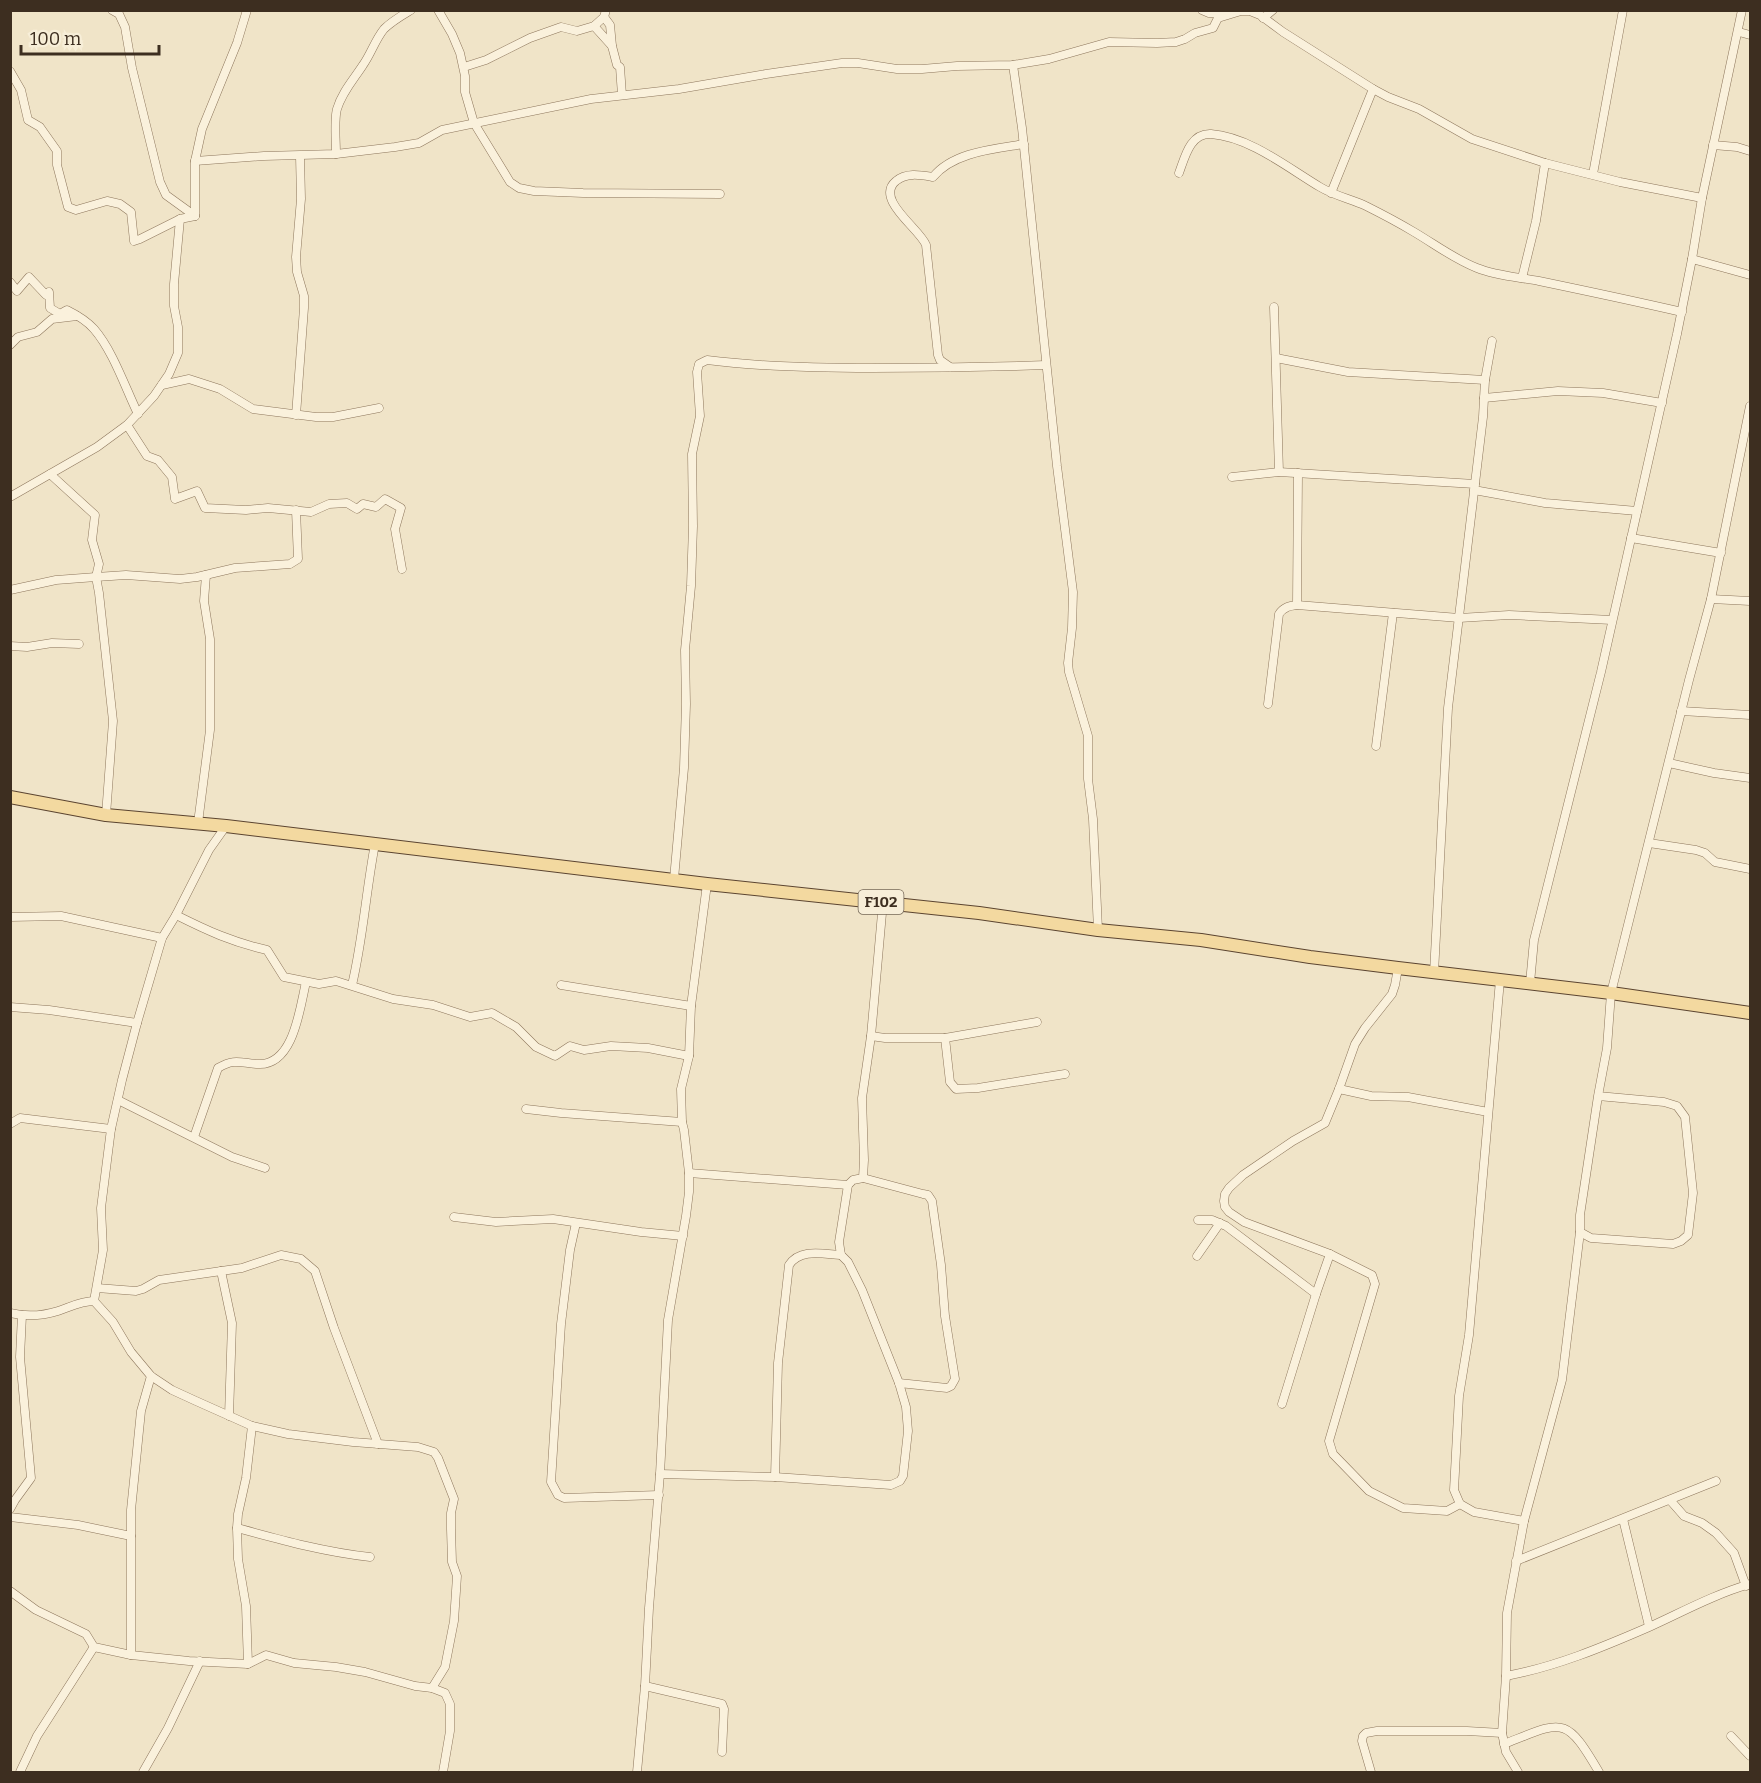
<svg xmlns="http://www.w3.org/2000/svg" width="1761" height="1783" font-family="Bitter,serif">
<rect width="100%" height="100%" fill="#f0e4c8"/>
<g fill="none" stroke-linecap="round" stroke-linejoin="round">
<defs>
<g id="street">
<polyline points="112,10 119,14 125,27 132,68 160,182 166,195 195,216"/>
<polyline points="438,10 452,34 460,53 465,76 465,92 474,123 510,182 519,188 534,191 583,193 720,194"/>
<polyline points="1202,10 1209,13 1224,14"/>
<polyline points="604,17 610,25 612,46 617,65 620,67 622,95"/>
<polyline points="1263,18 1273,10"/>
<polyline points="594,26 612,46"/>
<polyline points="1739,32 1750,35"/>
<polyline points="1013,65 1022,128 1057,466 1073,592 1072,628 1068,663 1069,672 1088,736 1088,779 1093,819 1098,930"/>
<polyline points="464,67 486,60 530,38 561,27 577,31 594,26 604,17 606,10"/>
<polyline points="10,71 21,90 28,120 40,127 57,151 57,165 68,207 76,210 107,201 120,204 131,212 134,241 140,239 180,219"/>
<polyline points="1713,145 1737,147 1750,151"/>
<path d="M 336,154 C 336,142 334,119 337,109 C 342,92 354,79 363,65 C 371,54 375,40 384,29 C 392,21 401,16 411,10"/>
<polyline points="195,161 264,156 336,154 395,147 419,143 442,130 591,99 679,89 766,74 842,63 858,63 897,69 922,69 957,66 1013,65 1049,59 1109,42 1157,43 1176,42 1185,39 1195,33 1213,28 1218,18 1241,11 1250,11 1260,15 1283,32 1373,89 1388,97 1419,109 1472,139 1545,163 1620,182 1702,198"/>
<path d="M 1179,173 C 1185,157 1190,133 1211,134 C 1250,137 1288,168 1320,187 C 1335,196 1351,199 1366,206 C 1382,214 1399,223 1414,232 C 1436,245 1454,259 1477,268 C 1497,276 1518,277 1539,281 C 1587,291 1634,301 1682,312"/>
<polyline points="1593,174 1623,10"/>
<polyline points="1331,193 1373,89"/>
<polyline points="195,216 195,161 202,129 237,43 247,10"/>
<polyline points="1692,259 1750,275"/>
<polyline points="1522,278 1536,221 1545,163"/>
<path d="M 10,282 L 17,291 L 29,277 L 46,295 L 49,292 L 50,308 L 60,314 L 67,310 C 77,315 87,321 94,329 C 113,351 125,387 138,414"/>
<polyline points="1274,307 1279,472"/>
<polyline points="10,345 18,337 37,332 52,319 77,316"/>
<polyline points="1276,358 1348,372 1485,380"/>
<path d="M 950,367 L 940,360 L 938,355 L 926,245 C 920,229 874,199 896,181 C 906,172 921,175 933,177 C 953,152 994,149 1024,144"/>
<polyline points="162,385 189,379 220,389 253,409 316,417 333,417 379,408"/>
<polyline points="1484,398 1558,391 1603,393 1662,403"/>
<polyline points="296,415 304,308 304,296 297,272 296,257 301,199 300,156"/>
<polyline points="127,425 147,456 158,460 172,477 175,499 197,491 205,508 246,510 268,508 311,512 329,504 347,503 357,509 363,504 376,507 385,499 401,508 395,529 402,569"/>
<polyline points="50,474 95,515 92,540 99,564 96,577 99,593 113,721 106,815"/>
<polyline points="1232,477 1279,472 1475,484"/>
<polyline points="1474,490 1545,503 1637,511"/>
<polyline points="10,497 97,447 127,425 154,396 169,374 178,353 178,327 174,306 174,284 180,219 195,216"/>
<polyline points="1631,538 1721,553"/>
<polyline points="10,590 56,580 96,577 126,575 180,579 197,577 235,568 290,564 298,559 296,510"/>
<polyline points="1711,599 1750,601"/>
<polyline points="1297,605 1298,473"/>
<polyline points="10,646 27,647 52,643 79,644"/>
<path d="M 1268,704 L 1279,614 C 1284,607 1289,606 1297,605 L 1459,618 L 1509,615 L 1612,620"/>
<polyline points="1681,711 1750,715"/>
<polyline points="1376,746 1393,613"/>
<polyline points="1669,763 1714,773 1750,778"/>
<polyline points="198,823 210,730 210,639 204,601 206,575"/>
<polyline points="1649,843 1696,850 1705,853 1715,862 1750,869"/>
<path d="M 674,879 L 684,768 L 686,704 L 685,650 L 691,586 L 693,526 L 692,454 L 700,416 L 697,372 L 699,364 L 707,360 C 762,367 816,368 872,368 C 930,368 988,367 1046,365"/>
<path d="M 176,915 C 208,931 232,942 267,950 L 284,977 L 319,984 L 336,981 L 393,999 L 433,1005 L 470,1017 L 492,1013 L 516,1027 L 536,1047 L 555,1056 L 570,1046 L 584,1050 L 611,1046 L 648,1048 L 689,1056"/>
<polyline points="10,917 61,916 162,938"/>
<polyline points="1398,968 1395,985 1392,994 1365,1028 1355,1044 1339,1089 1325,1123 1293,1141 1243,1175 1229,1188 1225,1194 1224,1201 1225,1207 1229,1212 1244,1222 1330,1254 1372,1275 1375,1284 1329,1441 1333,1454 1369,1491 1403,1508 1447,1511 1460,1504"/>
<polyline points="1434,973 1448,708 1483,417 1485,380 1492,341"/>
<polyline points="1500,980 1469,1335 1459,1396 1454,1490 1460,1504 1474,1512 1524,1521"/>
<polyline points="1530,983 1534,940 1601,672 1677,334 1692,259 1702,198 1742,10"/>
<path d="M 352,985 C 363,939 366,891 375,844"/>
<polyline points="561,985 691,1006"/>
<polyline points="10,1007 49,1010 137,1023"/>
<polyline points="871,1036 885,1038 945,1038 1037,1022"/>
<polyline points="945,1038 950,1082 956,1089 978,1088 1065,1074"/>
<polyline points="1339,1089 1371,1096 1408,1097 1488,1112"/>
<polyline points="1598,1096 1664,1102 1677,1106 1685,1117 1693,1193 1688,1235 1681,1241 1673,1244 1591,1238 1580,1232 1580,1215 1598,1096 1607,1048 1611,993 1689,680 1711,599 1750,406"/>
<polyline points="118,1100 232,1157 265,1168"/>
<polyline points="526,1109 561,1113 682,1122"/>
<polyline points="10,1124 20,1118 111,1129"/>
<path d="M 194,1137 L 218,1068 C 235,1058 240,1063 258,1064 C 294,1066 300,1007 306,982"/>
<polyline points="689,1173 848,1185"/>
<polyline points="863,1178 923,1194 928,1195 932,1201 941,1265 945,1316 955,1379 951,1386 947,1388 899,1383"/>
<polyline points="454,1217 496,1222 553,1219 641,1232 683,1236"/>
<polyline points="1198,1220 1212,1220 1226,1226 1316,1294"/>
<polyline points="576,1223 570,1250 561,1324 551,1482 558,1495 564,1498 659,1495"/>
<polyline points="1197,1256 1220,1223"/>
<polyline points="221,1271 232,1323 229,1416"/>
<polyline points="97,1288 136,1291 143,1289 159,1280 242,1268 281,1255 301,1259 315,1271 334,1328 378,1444"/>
<polyline points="94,1301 103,1250 101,1208 111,1129 122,1080 137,1023 162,938 176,915 209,850 226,826"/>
<path d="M 10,1313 C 27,1317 42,1316 58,1311 C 70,1307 81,1301 94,1301 L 113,1322 L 131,1352 L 151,1376 L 172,1390 L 196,1401 L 252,1426 L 288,1434 L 353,1442 L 418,1447 L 434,1452 L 438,1458 L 454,1499 L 451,1513 L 451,1529 L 452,1562 L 457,1576 L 454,1621 L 445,1667 L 432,1688"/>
<polyline points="1282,1404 1316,1294 1330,1254"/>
<polyline points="660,1474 775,1477 891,1485 900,1481 903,1476 908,1431 906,1407 899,1383 862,1290 848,1262 841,1255 839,1242 848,1185 853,1180 863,1178 864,1160 862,1098 871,1036 883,902"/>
<path d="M 775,1477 L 778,1363 L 789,1265 C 800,1248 823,1254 841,1255"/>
<polyline points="1670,1500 1684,1516 1702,1523 1716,1533 1734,1553 1746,1586"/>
<polyline points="10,1509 15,1500 31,1478 20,1357 22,1315"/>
<polyline points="10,1517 78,1525 131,1536"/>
<polyline points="1623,1519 1649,1626"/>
<path d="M 237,1528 C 281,1540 324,1552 370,1557"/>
<polyline points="1516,1561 1716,1481"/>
<polyline points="10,1591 36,1610 86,1634 94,1647 131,1655 189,1661 248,1664 266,1655 294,1663 336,1667 365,1672 415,1686 432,1688 445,1693 450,1704 450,1731 443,1772"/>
<polyline points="131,1655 131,1510 141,1411 151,1376"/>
<polyline points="248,1664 246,1606 238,1559 237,1528 238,1514 246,1478 252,1426"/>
<path d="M 1506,1676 C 1555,1667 1603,1647 1649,1627 C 1682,1612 1715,1594 1750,1584"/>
<polyline points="645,1686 722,1704 724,1709 722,1752"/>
<polyline points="1731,1736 1750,1756"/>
<path d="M 1504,1744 C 1563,1721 1565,1714 1599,1772"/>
<polyline points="20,1772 37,1736 94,1647"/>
<polyline points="143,1772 168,1728 200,1661"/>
<polyline points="637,1772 645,1686 649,1608 660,1474 668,1320 686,1216 689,1192 689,1173 684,1130 682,1122 681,1089 689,1056 691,1006 707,884"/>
<polyline points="1371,1772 1362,1741 1363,1736 1366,1733 1377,1731 1467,1731 1502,1733"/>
<polyline points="1518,1772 1506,1752 1502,1733 1506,1676 1507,1613 1524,1521 1562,1380 1580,1232"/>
</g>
<polyline id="primary" points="10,797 106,815 226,826 707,884 979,913 1098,930 1201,940 1310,957 1398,968 1611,993 1750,1013"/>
</defs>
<use href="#street" stroke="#8d765c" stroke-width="9"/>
<use href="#primary" stroke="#5b4430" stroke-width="14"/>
<use href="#street" stroke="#faf1dc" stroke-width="8"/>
<use href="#primary" stroke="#f3d9a0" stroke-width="12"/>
</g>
<g text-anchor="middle" stroke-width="4.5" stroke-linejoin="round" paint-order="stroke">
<rect fill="#f7eed8" stroke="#756857" stroke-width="1.5" x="858.5" y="890" width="45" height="24" rx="4.5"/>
<g font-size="15" font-weight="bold" fill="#3d2e20">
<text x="881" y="907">F102</text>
</g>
</g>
<rect width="1761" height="1783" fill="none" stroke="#3d2e20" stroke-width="24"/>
<path d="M21 45v9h138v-9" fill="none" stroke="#3d2e20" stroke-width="3"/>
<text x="30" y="45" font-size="18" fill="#3d2e20" stroke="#f7eed8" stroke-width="4.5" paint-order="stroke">100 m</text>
</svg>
